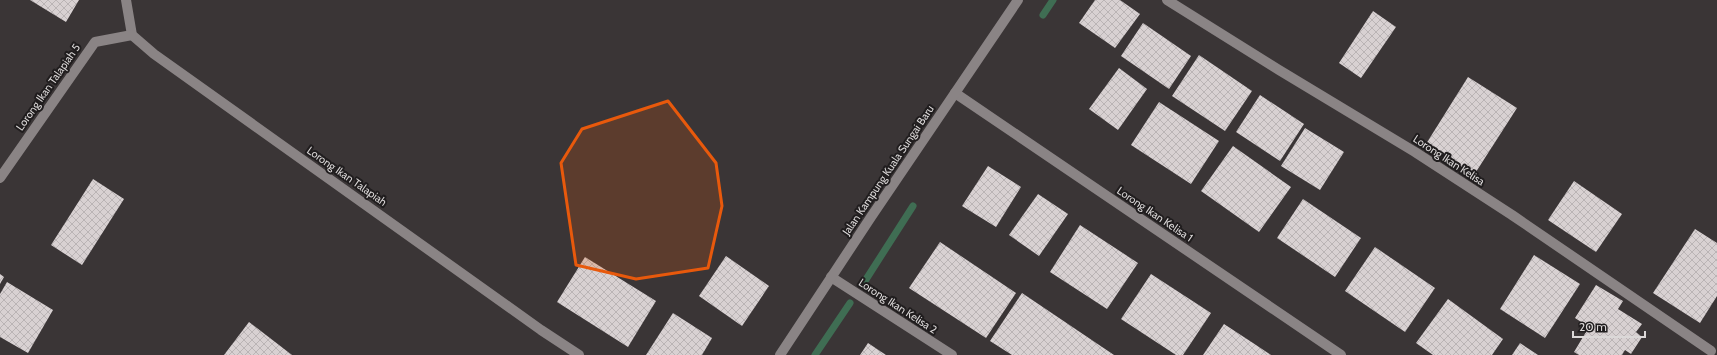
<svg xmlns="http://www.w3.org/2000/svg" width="1717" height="355" font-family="Cabin,sans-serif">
<defs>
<pattern id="building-cross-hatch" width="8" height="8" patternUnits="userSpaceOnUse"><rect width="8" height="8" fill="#d8d1d2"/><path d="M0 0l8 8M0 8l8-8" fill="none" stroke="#bab4b5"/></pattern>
</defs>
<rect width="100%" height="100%" fill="#3a3536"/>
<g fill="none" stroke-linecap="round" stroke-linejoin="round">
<g stroke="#3f6d53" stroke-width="7">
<polyline points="1043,15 1053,0"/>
<polyline points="865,281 913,206"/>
<polyline points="815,355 850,303"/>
</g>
</g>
<g fill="url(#building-cross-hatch)">
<polygon points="30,0 79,0 66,22"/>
<polygon points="1095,0 1120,0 1140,14 1115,48 1079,23"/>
<polygon points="1373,11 1396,27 1361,78 1339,63"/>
<polygon points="1143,23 1191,56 1169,89 1121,56"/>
<polygon points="1199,55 1252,91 1225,131 1172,96"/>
<polygon points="1119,68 1147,89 1118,130 1089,109"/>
<polygon points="1468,77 1517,108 1474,175 1426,144"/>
<polygon points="1260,95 1304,124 1280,161 1236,132"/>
<polygon points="1159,102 1219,141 1191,184 1131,145"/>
<polygon points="1305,128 1344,152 1320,190 1281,166"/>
<polygon points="1233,146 1291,187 1259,232 1201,191"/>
<polygon points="988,166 1021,187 996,227 962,206"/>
<polygon points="93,179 124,199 82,265 51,245"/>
<polygon points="1574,181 1622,214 1596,252 1548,220"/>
<polygon points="1038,194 1068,214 1039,256 1009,235"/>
<polygon points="1303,199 1361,238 1335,277 1277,238"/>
<polygon points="1080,225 1138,263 1107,309 1050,272"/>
<polygon points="1695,229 1717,243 1717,296 1700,323 1653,293"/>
<polygon points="940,242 1016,293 986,338 909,288"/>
<polygon points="1375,247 1435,288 1405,332 1345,291"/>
<polygon points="1534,255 1580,284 1545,338 1500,309"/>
<polygon points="726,256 769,286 742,326 699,296"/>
<polygon points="585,257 656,301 628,347 557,302"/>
<polygon points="0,274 4,277 0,284"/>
<polygon points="1151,274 1211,313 1183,355 1176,355 1121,319"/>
<polygon points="7,282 53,310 28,353 0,337 0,294"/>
<polygon points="1596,285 1623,301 1618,309 1642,324 1636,332 1642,337 1631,354 1625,350 1622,355 1579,355 1574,352 1589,327 1575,318"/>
<polygon points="1022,293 1114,355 1012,355 990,341"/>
<polygon points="1448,299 1503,339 1492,355 1433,355 1416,343"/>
<polygon points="673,313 712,338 702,355 646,355"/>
<polygon points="249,322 292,355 224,355"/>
<polygon points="1224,324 1253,343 1271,355 1203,355"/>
<polygon points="868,343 886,355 860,355"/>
<polygon points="1520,343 1538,355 1512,355"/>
</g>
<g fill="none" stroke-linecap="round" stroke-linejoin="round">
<g stroke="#8a8485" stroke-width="10">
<polyline points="126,0 132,35 154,54 541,330 579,355"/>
<polyline points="1167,0 1279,70 1415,152 1512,215 1711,351"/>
<polyline points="955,93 1341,355"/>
<polyline points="0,178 95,42 132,35"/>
<polyline points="831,277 952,355"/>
<polyline points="780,355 871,217 1018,0"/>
</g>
</g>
<path fill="#e8590c" fill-opacity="0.2" stroke="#e8590c" stroke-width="3" stroke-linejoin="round" d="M 668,101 L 716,163 L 722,206 L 708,268 L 636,279 L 576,265 L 561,163 L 582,129 Z"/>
<g text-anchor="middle" stroke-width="4" stroke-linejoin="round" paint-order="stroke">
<g font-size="11" fill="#dbd8d8" stroke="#201d1e">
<text transform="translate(48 87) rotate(-55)" y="4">Lorong Ikan Talapiah 5</text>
<text transform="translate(1449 160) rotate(33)" y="4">Lorong Ikan Kelisa</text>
<text transform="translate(888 170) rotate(-56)" y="4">Jalan Kampung Kuala Sungai Baru</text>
<text transform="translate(347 176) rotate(35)" y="4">Lorong Ikan Talapiah</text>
<text transform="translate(1155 214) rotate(34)" y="4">Lorong Ikan Kelisa 1</text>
<text transform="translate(898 306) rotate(33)" y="4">Lorong Ikan Kelisa 2</text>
</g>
</g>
<path d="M1573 331v6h72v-6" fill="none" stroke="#dbd8d8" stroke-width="2"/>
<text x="1579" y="331" font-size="12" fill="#dbd8d8" stroke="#201d1e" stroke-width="3" paint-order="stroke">20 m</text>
</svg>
